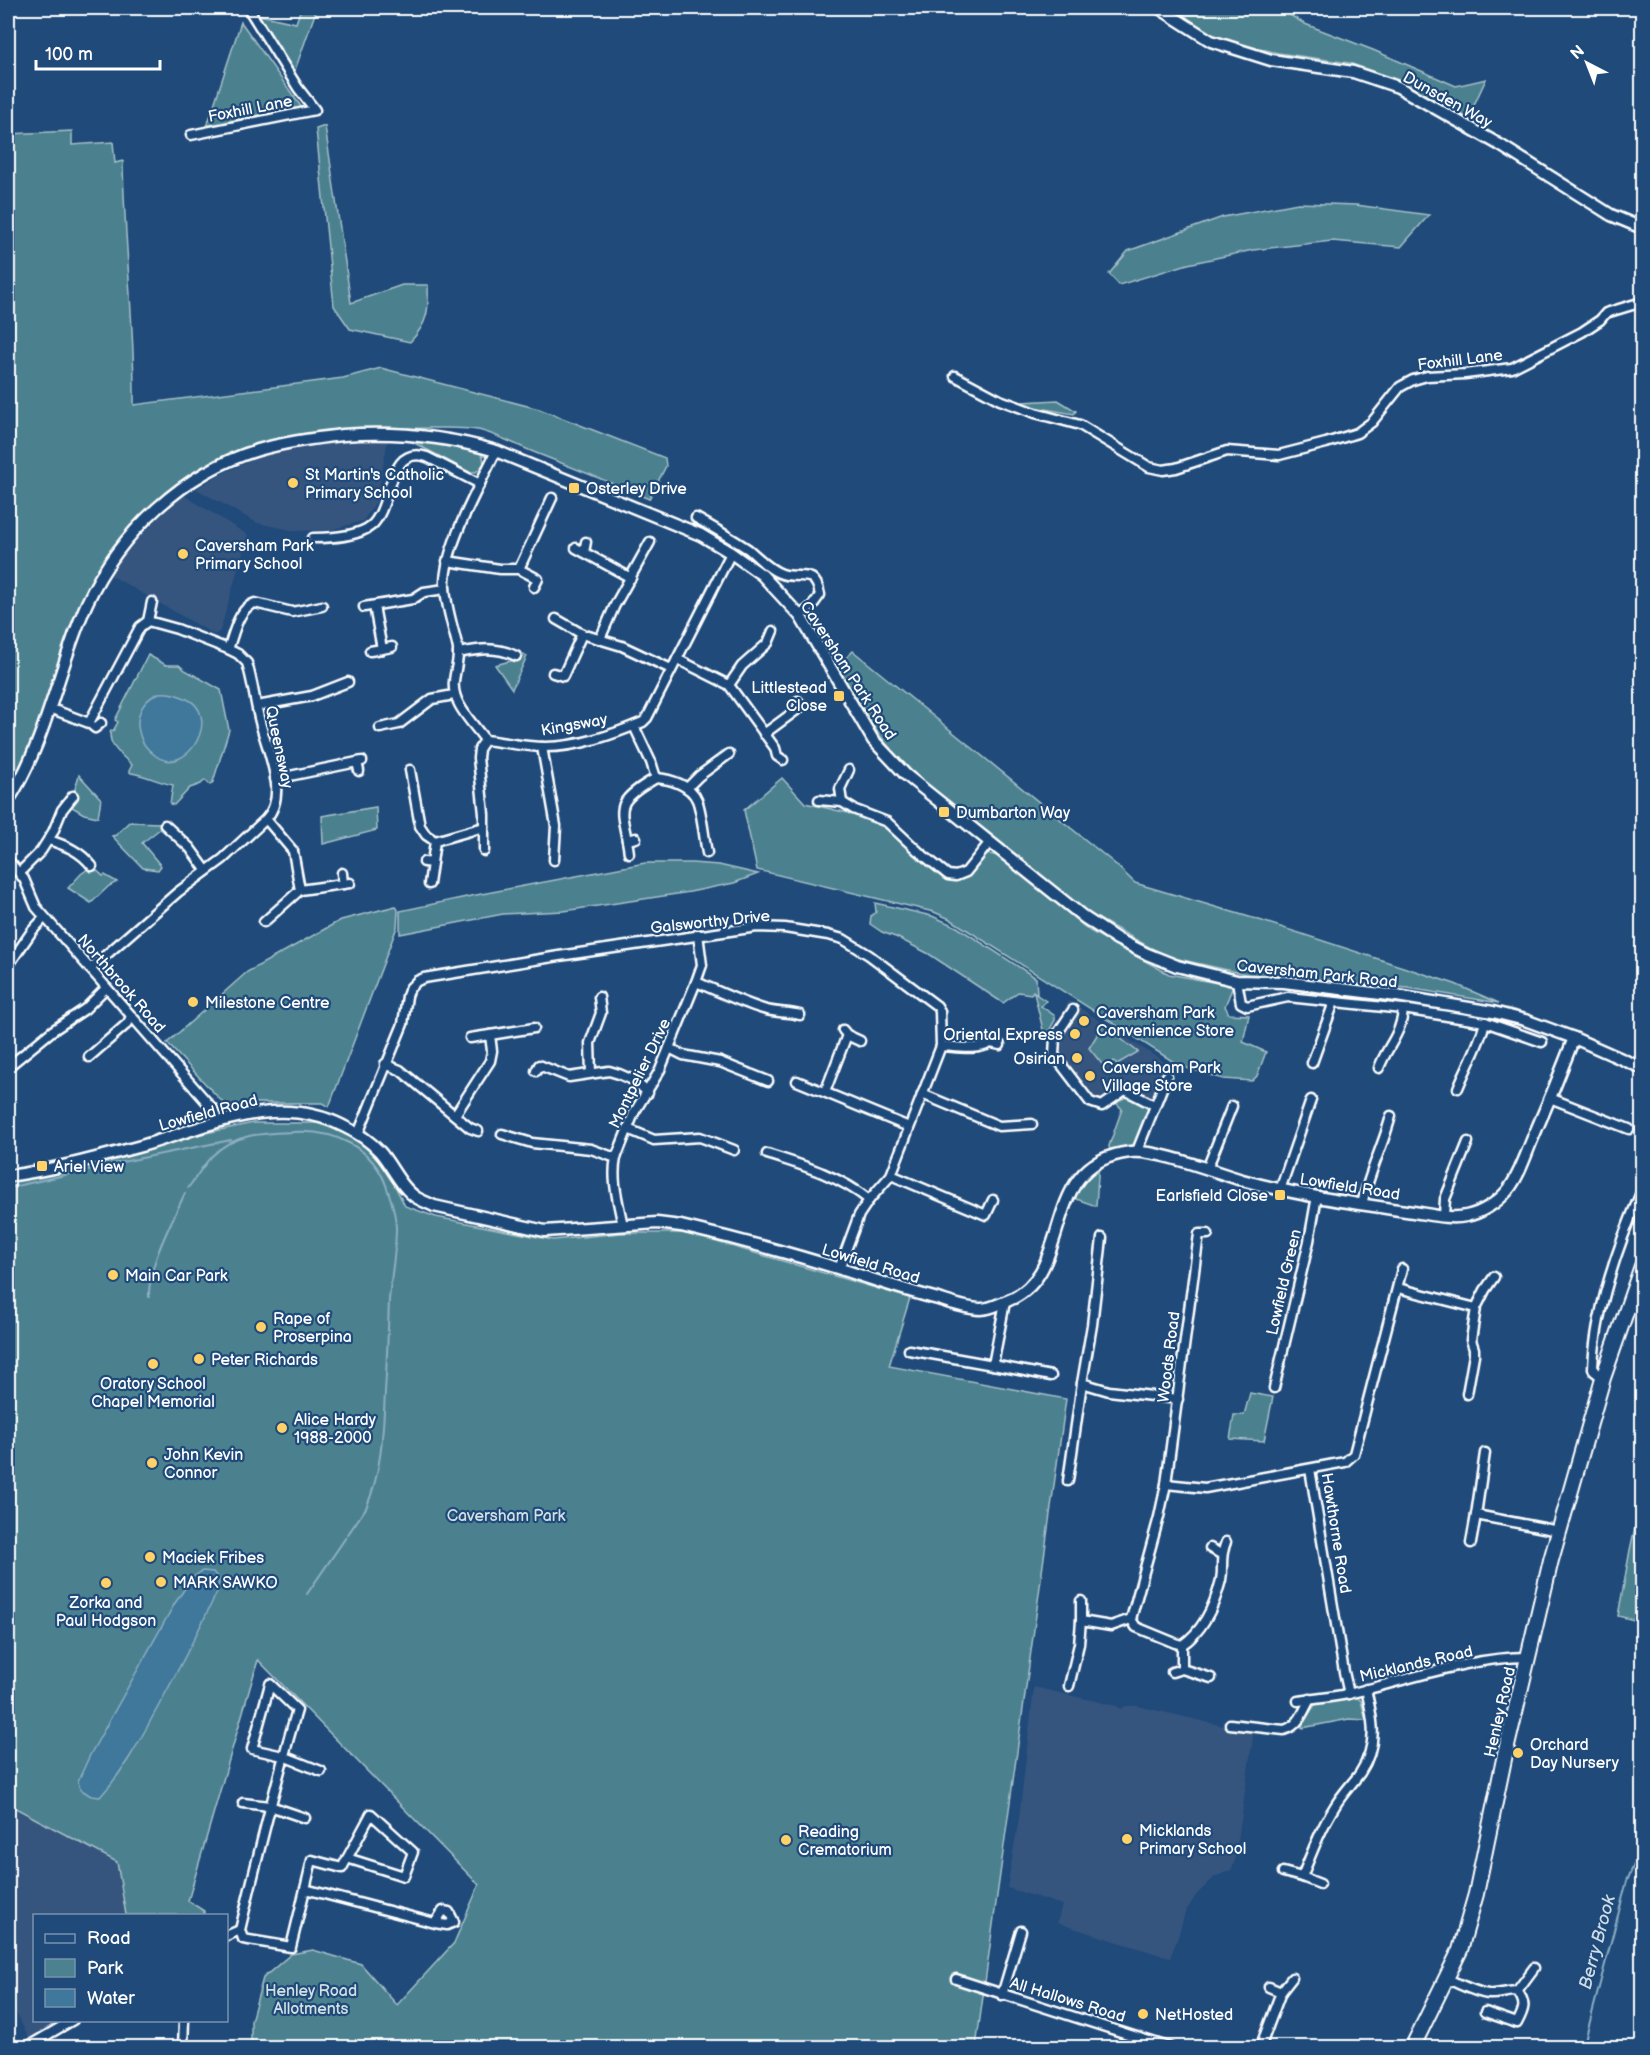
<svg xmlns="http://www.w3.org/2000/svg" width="1650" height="2055" font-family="'Balsamiq Sans',sans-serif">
<rect width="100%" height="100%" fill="#1f4a7a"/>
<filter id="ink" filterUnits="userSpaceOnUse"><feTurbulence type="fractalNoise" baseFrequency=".0167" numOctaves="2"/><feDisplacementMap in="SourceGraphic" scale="12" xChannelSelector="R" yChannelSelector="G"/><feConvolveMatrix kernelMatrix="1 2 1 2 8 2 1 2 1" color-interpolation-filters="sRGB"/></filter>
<g filter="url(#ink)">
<g fill="#34547e">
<polygon points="388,439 377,500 363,521 330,530 296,531 257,523 196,489 217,476 250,461 277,451 315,445"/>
<polygon points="182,494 248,535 220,631 215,635 105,572"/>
<polygon points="1069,1001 1166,1063 1148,1105 1124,1095 1101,1110 1052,1056 1051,1033"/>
<polygon points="1034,1687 1117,1706 1120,1709 1126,1706 1138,1706 1219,1725 1254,1730 1235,1861 1231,1870 1215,1877 1197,1894 1185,1913 1177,1940 1170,1958 1057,1923 1062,1905 1007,1888 1019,1818"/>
<polygon points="8,1804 117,1862 128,1915 34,1916 34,2020 58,2021 29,2038 8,1999"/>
</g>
<g fill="#4c818f" stroke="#a6c0c7" stroke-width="1.5">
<polygon points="301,8 317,8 294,73 251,13 296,23"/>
<polygon points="1185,8 1278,8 1305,24 1373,50 1456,86 1486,79 1468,118 1395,79 1349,63 1278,53 1203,35 1181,11"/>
<polygon points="241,22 302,108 207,126"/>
<path d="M 325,126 L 351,303 L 402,285 L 428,285 C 429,310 428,323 410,342 L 350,329 L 334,306 L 316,129 Z"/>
<path d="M 72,131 L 72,145 L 113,142 L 115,163 L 123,161 C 124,242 135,324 134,405 L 343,378 L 381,368 L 539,409 L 665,458 L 666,466 L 649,499 C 612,483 574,468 536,453 C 518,446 500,436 482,431 C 466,426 428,429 409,428 C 283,424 167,457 97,571 C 67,620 57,678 37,731 C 28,753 18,773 8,792 L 8,134 Z"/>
<polygon points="1298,203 1356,205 1429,215 1401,247 1332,241 1253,250 1188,264 1119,285 1109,274 1128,251 1223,217"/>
<polygon points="1058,400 1076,411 1074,414 1028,406 1023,402"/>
<polygon points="405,438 435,442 478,451 483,456 484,464 476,472 469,472"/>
<polygon points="518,651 527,656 512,689 495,665 514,660"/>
<polygon points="853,651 1114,863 1135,883 1256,919 1455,984 1499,1003 1408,988 1259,977 1165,956 1092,915 976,826 898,759 859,708 837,667"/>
<path d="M 148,655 L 166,665 L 179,665 L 185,670 L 221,690 L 229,730 L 213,782 L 210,785 L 205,780 L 201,784 L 190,788 L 174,805 L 170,804 L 173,785 C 158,782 145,775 131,773 L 129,771 L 132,765 C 123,756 106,745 111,730 L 113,731 L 118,722 L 115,720 Z"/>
<polygon points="79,775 101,799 98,817 84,814 67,804 73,796"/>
<polygon points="782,778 805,803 878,820 918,856 941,875 947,878 989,854 998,856 1090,931 1169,974 1233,986 1225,1006 1229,1014 1249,1015 1243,1042 1266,1052 1257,1076 1252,1081 1223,1079 1180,1066 950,919 934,912 757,870 744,810"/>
<polygon points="376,807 377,830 323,844 322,816"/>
<polygon points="129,822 161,823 165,825 142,843 161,866 158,870 143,868 112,836 116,835"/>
<polygon points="645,863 692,863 719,865 758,874 734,883 690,892 564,911 503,914 400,934 400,911 471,896"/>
<polygon points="92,866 103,876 105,875 117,882 109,886 91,903 68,888 81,874"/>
<polygon points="875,903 932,916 957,927 1036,978 1037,994 1033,991 1031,994 1018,992 1003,1003 929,954 898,938 882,932 870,924 871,916 876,912"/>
<polygon points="396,906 398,910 397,927 329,1107 322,1103 254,1103 230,1110 167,1043 247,972 341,920"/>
<polygon points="1034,993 1046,1001 1041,1006 1055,1016 1055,1020 1045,1038"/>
<polygon points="1103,1025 1138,1052 1117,1064 1114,1061 1105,1068 1089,1048"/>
<polygon points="1124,1095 1148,1105 1152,1111 1137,1151 1111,1156 1109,1146 1122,1109 1114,1101"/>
<polygon points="253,1123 321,1123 359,1140 388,1172 405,1206 436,1217 553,1240 621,1233 686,1233 910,1298 889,1366 1066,1399 976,2047 251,2047 251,2021 263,1978 291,1954 313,1950 361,1964 397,2005 454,1943 479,1885 258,1660 188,1901 204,1911 204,1915 126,1915 117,1862 8,1804 8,1175"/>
<polygon points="1099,1162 1096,1206 1068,1196"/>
<polygon points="1250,1393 1273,1397 1264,1441 1230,1439 1234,1415 1244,1415"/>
<polygon points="1642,1496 1642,1622 1618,1616 1630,1550"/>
<polygon points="1357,1697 1361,1701 1366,1720 1349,1719 1302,1728 1303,1722 1315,1705"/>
</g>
<g fill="#40789b" stroke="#8caec3" stroke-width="1.5">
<path d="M 159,693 C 168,692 176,694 185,698 C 224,714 187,778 156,756 C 144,747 140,740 138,726 C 137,711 145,699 159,693 Z"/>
<path d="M 202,1571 L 213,1572 L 219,1580 L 217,1592 C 197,1634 176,1675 153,1716 C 138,1744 122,1773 100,1797 L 91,1796 L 80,1789 L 78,1781 L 90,1755 L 175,1603 L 192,1578 Z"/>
</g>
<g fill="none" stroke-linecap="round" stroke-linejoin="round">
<g stroke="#8caec3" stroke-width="2">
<polyline points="8,1188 122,1162 231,1140"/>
<path d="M 188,1188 C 196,1178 203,1165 212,1156 C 234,1133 265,1133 293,1132 C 333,1129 374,1147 387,1188 C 391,1199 396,1216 396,1228 C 396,1252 391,1276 389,1300 C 388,1331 387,1361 385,1392 C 383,1430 382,1472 366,1508 L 307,1594"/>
<path d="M 149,1297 C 148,1264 172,1222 185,1193"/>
<polyline points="1583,2048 1627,1881 1642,1846"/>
</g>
<defs>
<g id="minor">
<polyline points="191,135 315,110 298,88 248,8"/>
<polyline points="955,376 1000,400 1035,413 1080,425 1149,467 1163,470 1176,468 1227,451 1279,455 1326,443 1357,433 1372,422 1400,387 1413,380 1427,376 1465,374 1512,368 1582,332 1600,320 1606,313 1642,302"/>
<path d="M 496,451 C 479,487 443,549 445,587 C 446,608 454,629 458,649 C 459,660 455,671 454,681 C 451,703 473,723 485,740 C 504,742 525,747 545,747 C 578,747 612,735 643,722 L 647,718 L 731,553"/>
<path d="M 696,518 C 714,528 731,538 748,549 C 758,557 769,570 782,574 C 801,580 815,567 820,595 L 812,606 L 800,616"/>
<path d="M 313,538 C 331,538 358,537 372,525 C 393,505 387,444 427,457 L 480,484"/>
<polyline points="576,548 631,578"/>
<polyline points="584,552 586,542"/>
<polyline points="447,561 500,569 519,569 552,498"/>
<polyline points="519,569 538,579 534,587"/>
<polyline points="374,606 382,649 392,647"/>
<polyline points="364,607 413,599 424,592 445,589"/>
<polyline points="556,619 582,634 622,646 671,669"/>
<polyline points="600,639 615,605 650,542"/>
<path d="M 228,649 C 234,634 238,608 255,603 L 292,612 L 322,606"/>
<polyline points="370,651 382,649"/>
<path d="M 458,653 C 479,649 496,646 516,656"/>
<polyline points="677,659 729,685 775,748 777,756 783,760"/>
<polyline points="553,673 563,676 582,634"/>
<polyline points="729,685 742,666 768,643 773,631"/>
<polyline points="257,706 312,696 348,682"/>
<polyline points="49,708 89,723"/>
<polyline points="101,723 95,728 89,723 140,627 148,621 152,602"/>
<path d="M 634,726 L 651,762 L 656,778 C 670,779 691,785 697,800 C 702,812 704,838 707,853"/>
<polyline points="380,728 399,724 432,699 454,695"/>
<polyline points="764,734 802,706 798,701"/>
<polyline points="542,747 556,826 554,860"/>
<polyline points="357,762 359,771"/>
<polyline points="410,770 420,826 426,835 435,841 484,827"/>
<polyline points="275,779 362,761"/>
<polyline points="687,788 699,776 729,754"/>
<polyline points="819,800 842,802 853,809 887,822 918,851 948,875 956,876 966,872 989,843"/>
<polyline points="842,802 840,789 849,770"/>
<polyline points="165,825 190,848 206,870"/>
<path d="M 49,840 C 67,846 80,851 92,866"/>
<polyline points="627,840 636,838"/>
<polyline points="484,851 484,814 478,758 479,749 485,740"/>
<path d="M 629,853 C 623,808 609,805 656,778"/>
<polyline points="8,860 24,879 36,907 213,1109 218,1122"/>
<polyline points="424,862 432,863 435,841"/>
<polyline points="19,873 41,851 53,832 62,810 73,796"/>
<polyline points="342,873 343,884"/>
<polyline points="429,884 432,863"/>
<polyline points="300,890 350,883"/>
<polyline points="264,922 300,890 293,851 266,819"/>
<polyline points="8,966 32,931 44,918"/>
<path d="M 90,969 L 178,892 L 223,859 L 266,819 C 289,794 267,751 260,722 C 255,703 253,683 247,663 L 238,654 L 228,649 L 177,629 L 148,621"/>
<polyline points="1237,981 1241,1003 1247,1006 1288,997 1403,1009 1485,1022 1542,1042"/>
<path d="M 696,982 C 718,991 740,1002 763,1009 C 776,1013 788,1012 800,1015"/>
<polyline points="1073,1010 1055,1037 1054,1055 1090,1102 1102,1106 1125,1090 1154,1105"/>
<polyline points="847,1035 860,1041"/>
<polyline points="470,1038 490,1035"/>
<path d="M 941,1046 C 958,1047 976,1051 991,1043 L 1000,1045"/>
<polyline points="669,1048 683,1055 720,1062 768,1081"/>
<polyline points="89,1057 128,1023 131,1016"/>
<polyline points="1312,1063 1334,1002"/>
<polyline points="385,1064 400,1070 470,1128 478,1131"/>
<polyline points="8,1067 52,1031 85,1009 106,988"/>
<path d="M 1379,1068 C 1387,1046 1402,1034 1403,1009"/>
<polyline points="536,1071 539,1065 569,1077 609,1071 619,1074 635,1081 648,1093"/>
<polyline points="591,1073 590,1043 601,1013 599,997"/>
<polyline points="797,1081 909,1127"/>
<path d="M 1458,1088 C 1467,1065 1479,1047 1485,1022"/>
<polyline points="825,1092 847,1035 843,1030"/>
<polyline points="922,1094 999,1126 1032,1124"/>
<polyline points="1550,1098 1629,1129"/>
<polyline points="455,1115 490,1061 492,1051 490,1035 534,1028"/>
<polyline points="628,1129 654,1140 700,1137 734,1150"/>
<polyline points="358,1134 403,1024 407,996 410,988 417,981 424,978 559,956 757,927 785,928 828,935 843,939 869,955 937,1006 940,1011 941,1046 934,1064 891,1175 869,1200 859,1215 839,1269"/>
<polyline points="502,1134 532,1143 591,1149 616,1158"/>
<polyline points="1137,1151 1167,1076"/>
<path d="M 767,1154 C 802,1165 840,1176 869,1200"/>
<polyline points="1207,1169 1232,1106"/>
<polyline points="891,1175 986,1215 993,1200"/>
<polyline points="1280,1190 1311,1100"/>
<path d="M 1362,1205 C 1368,1175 1383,1146 1391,1116"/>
<polyline points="1444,1216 1445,1199 1468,1142"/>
<path d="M 623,1226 C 619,1205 611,1180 616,1158 L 634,1113 L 660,1070 L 696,982 L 702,965 L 698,934"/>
<polyline points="1208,1234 1199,1234 1166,1484 1205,1488 1345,1462 1354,1454 1402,1269"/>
<polyline points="1398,1288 1476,1308 1485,1290 1494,1277"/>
<polyline points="909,1350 993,1365 1005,1302"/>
<polyline points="993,1365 1051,1376"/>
<path d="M 1603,1378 L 1594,1371 L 1593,1368 C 1595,1310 1619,1243 1642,1190"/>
<polyline points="1082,1383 1092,1325 1102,1238"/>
<polyline points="1274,1388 1309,1241 1317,1196"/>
<polyline points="1467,1394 1474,1355 1474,1349 1471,1340 1476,1308"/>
<polyline points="1485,1453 1476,1515 1559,1531"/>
<polyline points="1310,1469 1344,1672 1349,1694"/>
<polyline points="1068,1481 1082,1383 1109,1391 1178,1399"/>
<polyline points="1471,1543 1476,1515"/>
<polyline points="1210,1548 1221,1554"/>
<polyline points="1081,1601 1081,1621"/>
<path d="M 1131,1619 L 1136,1627 L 1175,1643 L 1182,1645 C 1203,1631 1215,1604 1221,1580 C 1224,1565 1219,1559 1226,1542"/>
<polyline points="1131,1619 1159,1517 1166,1484"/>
<polyline points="1182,1645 1182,1669 1211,1678"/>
<polyline points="1172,1672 1182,1669"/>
<polyline points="1069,1686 1079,1644 1081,1621 1111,1626 1131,1619"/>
<path d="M 1298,1701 C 1315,1699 1331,1697 1348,1694 C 1406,1681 1468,1657 1528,1657"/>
<path d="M 1230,1724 L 1284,1730 C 1299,1726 1303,1712 1310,1699"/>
<path d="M 321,1771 L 283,1756 L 252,1749 L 270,1684 L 297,1710 C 275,1783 258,1856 240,1930 L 243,1939 L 291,1947 L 305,1889 L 435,1923 L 447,1925 L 454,1922 L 449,1912 L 443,1911 L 435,1923"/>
<polyline points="243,1803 270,1806 305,1818"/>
<path d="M 1283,1872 L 1302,1877 C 1312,1852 1321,1828 1335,1806 C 1342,1794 1352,1784 1360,1773 C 1379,1744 1373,1720 1366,1689"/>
<polyline points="1302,1877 1320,1884"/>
<polyline points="305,1889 312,1860 342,1868 371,1814 413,1852 404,1876 347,1858"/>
<polyline points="226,1936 240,1930"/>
<polyline points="956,1979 1171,2048"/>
<path d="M 1447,1979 C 1460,1984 1474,1992 1488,1994 C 1498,1995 1507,1991 1517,1991 L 1534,1968"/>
<polyline points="1269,1987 1281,1992"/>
<polyline points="1002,1995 1021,1931"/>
<path d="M 1485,2012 L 1517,2023 C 1524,2010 1527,2003 1517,1991"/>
<polyline points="25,2048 73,2020"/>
<polyline points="183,2048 184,2020"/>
<polyline points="1260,2048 1281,1992 1292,1978"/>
</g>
<g id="tertiary">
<polyline points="1159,8 1211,41 1271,60 1353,72 1398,87 1500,145 1611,215 1642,228"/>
<path d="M 8,801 C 47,741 58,667 87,603 C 119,533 184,472 258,450 C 286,442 314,438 343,435 C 396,431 445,436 496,451 L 701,535 L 731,553 L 762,575 L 800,616 L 873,740 L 906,775 L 1085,918 L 1117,939 L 1147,954 L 1177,966 L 1237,981 L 1284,982 L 1397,996 L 1493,1012 L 1525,1020 L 1574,1038 L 1642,1068"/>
<path d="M 8,1176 C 52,1170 97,1158 141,1146 C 207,1127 276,1092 343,1126 C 356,1132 370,1141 380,1152 C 392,1166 401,1188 417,1198 C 422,1201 428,1203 434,1206 L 545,1231 L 657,1223 L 681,1226 C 737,1239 793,1254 847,1271 C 877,1281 907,1291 938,1299 C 951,1303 967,1309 981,1309 C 990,1309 999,1304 1007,1301 C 1078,1273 1036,1163 1130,1152 C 1156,1149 1215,1172 1242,1180 C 1296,1195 1351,1203 1406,1211 C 1425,1213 1447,1220 1466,1216 C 1482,1213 1498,1202 1508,1190 C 1519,1176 1525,1157 1532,1140 C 1547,1106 1561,1072 1574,1038"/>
</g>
<polyline id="primary" points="1412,2048 1460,1950 1476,1894 1504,1759 1551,1560 1603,1378 1642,1266"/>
</defs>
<use href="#minor" stroke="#fff" stroke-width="13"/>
<use href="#tertiary" stroke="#fff" stroke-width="15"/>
<use href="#primary" stroke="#fff" stroke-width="18"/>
<use href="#minor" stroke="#1f4a7a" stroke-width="8"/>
<use href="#tertiary" stroke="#1f4a7a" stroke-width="10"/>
<use href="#primary" stroke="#1f4a7a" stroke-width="14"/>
</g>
</g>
<g fill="#ffd166" stroke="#1f4a7a" stroke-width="2">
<circle cx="293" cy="483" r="6"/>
<rect x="568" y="482" width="12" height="12" rx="3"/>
<circle cx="183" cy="554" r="6"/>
<rect x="833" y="690" width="12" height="12" rx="3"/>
<rect x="938" y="806" width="12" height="12" rx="3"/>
<circle cx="193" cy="1002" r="6"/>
<circle cx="1084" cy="1021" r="6"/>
<circle cx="1075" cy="1034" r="6"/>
<circle cx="1077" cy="1058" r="6"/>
<circle cx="1090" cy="1076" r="6"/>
<rect x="36" y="1160" width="12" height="12" rx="3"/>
<rect x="1274" y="1189" width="12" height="12" rx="3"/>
<circle cx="113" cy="1275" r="6"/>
<circle cx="261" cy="1327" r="6"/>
<circle cx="199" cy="1359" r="6"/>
<circle cx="153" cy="1364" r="6"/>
<circle cx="282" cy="1428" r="6"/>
<circle cx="152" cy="1463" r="6"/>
<circle cx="150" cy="1557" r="6"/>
<circle cx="161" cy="1582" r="6"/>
<circle cx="106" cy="1583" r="6"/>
<circle cx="1518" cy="1753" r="6"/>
<circle cx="1127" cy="1839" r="6"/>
<circle cx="786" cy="1840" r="6"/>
<circle cx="1143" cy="2014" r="6"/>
</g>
<g text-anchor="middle" stroke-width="4.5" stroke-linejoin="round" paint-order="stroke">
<g font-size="16" fill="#fff" stroke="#1f4a7a">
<text transform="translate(1448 99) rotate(29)" y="6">Dunsden Way</text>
<text transform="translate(250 108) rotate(-11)" y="6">Foxhill Lane</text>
<text transform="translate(1460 359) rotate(-7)" y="6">Foxhill Lane</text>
<text transform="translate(849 670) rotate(57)" y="6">Caversham Park Road</text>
<text transform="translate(574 724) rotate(-10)" y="6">Kingsway</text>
<text transform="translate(280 747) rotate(78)" y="6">Queensway</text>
<text transform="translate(710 921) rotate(-6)" y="6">Galsworthy Drive</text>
<text transform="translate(1317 973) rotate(6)" y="6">Caversham Park Road</text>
<text transform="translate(122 983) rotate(49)" y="6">Northbrook Road</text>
<text transform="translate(639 1073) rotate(-64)" y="6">Montpelier Drive</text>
<text transform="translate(208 1112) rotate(-15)" y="6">Lowfield Road</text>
<text transform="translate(1350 1186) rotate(9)" y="6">Lowfield Road</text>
<text transform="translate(871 1263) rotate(17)" y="6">Lowfield Road</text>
<text transform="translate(1283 1282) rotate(-77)" y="6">Lowfield Green</text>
<text transform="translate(1168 1357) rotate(-83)" y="6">Woods Road</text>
<text transform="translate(1337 1533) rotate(81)" y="6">Hawthorne Road</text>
<text transform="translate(1416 1663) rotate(-13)" y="6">Micklands Road</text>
<text transform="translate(1499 1712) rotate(-77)" y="6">Henley Road</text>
<text transform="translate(1068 1999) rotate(17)" y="6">All Hallows Road</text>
</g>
<g font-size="16" fill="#fff" stroke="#1f4a7a" text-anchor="start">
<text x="305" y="480">St Martin's Catholic<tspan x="305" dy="18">Primary School</tspan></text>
<text x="586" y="494">Osterley Drive</text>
<text x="195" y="551">Caversham Park<tspan x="195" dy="18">Primary School</tspan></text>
<text x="827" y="693" text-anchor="end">Littlestead<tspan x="827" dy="18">Close</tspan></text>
<text x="956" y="818">Dumbarton Way</text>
<text x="205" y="1008">Milestone Centre</text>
<text x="1096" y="1018">Caversham Park<tspan x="1096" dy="18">Convenience Store</tspan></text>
<text x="1063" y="1040" text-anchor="end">Oriental Express</text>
<text x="1065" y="1064" text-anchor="end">Osirian</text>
<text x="1102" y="1073">Caversham Park<tspan x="1102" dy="18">Village Store</tspan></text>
<text x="54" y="1172">Ariel View</text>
<text x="1268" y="1201" text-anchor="end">Earlsfield Close</text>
<text x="125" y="1281">Main Car Park</text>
<text x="273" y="1324">Rape of<tspan x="273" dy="18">Proserpina</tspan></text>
<text x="211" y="1365">Peter Richards</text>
<text x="153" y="1389" text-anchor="middle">Oratory School<tspan x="153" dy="18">Chapel Memorial</tspan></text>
<text x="294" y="1425">Alice Hardy<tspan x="294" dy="18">1988-2000</tspan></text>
<text x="164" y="1460">John Kevin<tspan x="164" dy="18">Connor</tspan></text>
<text x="162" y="1563">Maciek Fribes</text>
<text x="173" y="1588">MARK SAWKO</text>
<text x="106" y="1608" text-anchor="middle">Zorka and<tspan x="106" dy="18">Paul Hodgson</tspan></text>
<text x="1530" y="1750">Orchard<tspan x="1530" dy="18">Day Nursery</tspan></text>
<text x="1139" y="1836">Micklands<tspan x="1139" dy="18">Primary School</tspan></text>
<text x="798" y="1837">Reading<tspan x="798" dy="18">Crematorium</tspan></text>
<text x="1155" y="2020">NetHosted</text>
</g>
<g font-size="16" fill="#d2e0e3" stroke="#1f4a7a">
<text x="506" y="1521">Caversham Park</text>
<text x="311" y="1996">Henley Road<tspan x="311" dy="18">Allotments</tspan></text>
</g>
<g font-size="18" font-style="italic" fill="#cfdde6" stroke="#1f4a7a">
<text transform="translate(1597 1942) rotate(-75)" y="6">Berry Brook</text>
</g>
</g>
<rect width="1650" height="2055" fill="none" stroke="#1f4a7a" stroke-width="30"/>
<rect x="15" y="15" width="1620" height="2025" fill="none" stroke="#fff" stroke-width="2" filter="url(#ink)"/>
<rect x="33" y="1914" width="195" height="108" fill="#1f4a7a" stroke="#7992af" stroke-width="1.5"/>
<rect x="45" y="1934" width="30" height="9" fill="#1f4a7a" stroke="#7992af" stroke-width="1.5"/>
<text x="87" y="1944" font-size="18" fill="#ffffff">Road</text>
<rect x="45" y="1959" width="30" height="18" fill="#4c818f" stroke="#7992af" stroke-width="1.5"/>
<text x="87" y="1974" font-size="18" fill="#ffffff">Park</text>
<rect x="45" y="1989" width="30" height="18" fill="#40789b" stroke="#7992af" stroke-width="1.5"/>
<text x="87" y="2004" font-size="18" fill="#ffffff">Water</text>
<g transform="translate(1587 63) rotate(318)" stroke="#1f4a7a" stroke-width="4.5" paint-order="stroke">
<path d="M0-4.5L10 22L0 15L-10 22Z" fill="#ffffff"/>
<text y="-9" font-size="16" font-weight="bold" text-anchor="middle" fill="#ffffff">N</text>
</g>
<path d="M36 60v9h124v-9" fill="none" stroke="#ffffff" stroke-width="3"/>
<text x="45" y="60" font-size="18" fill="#ffffff" stroke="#1f4a7a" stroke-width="4.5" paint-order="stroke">100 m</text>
</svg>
